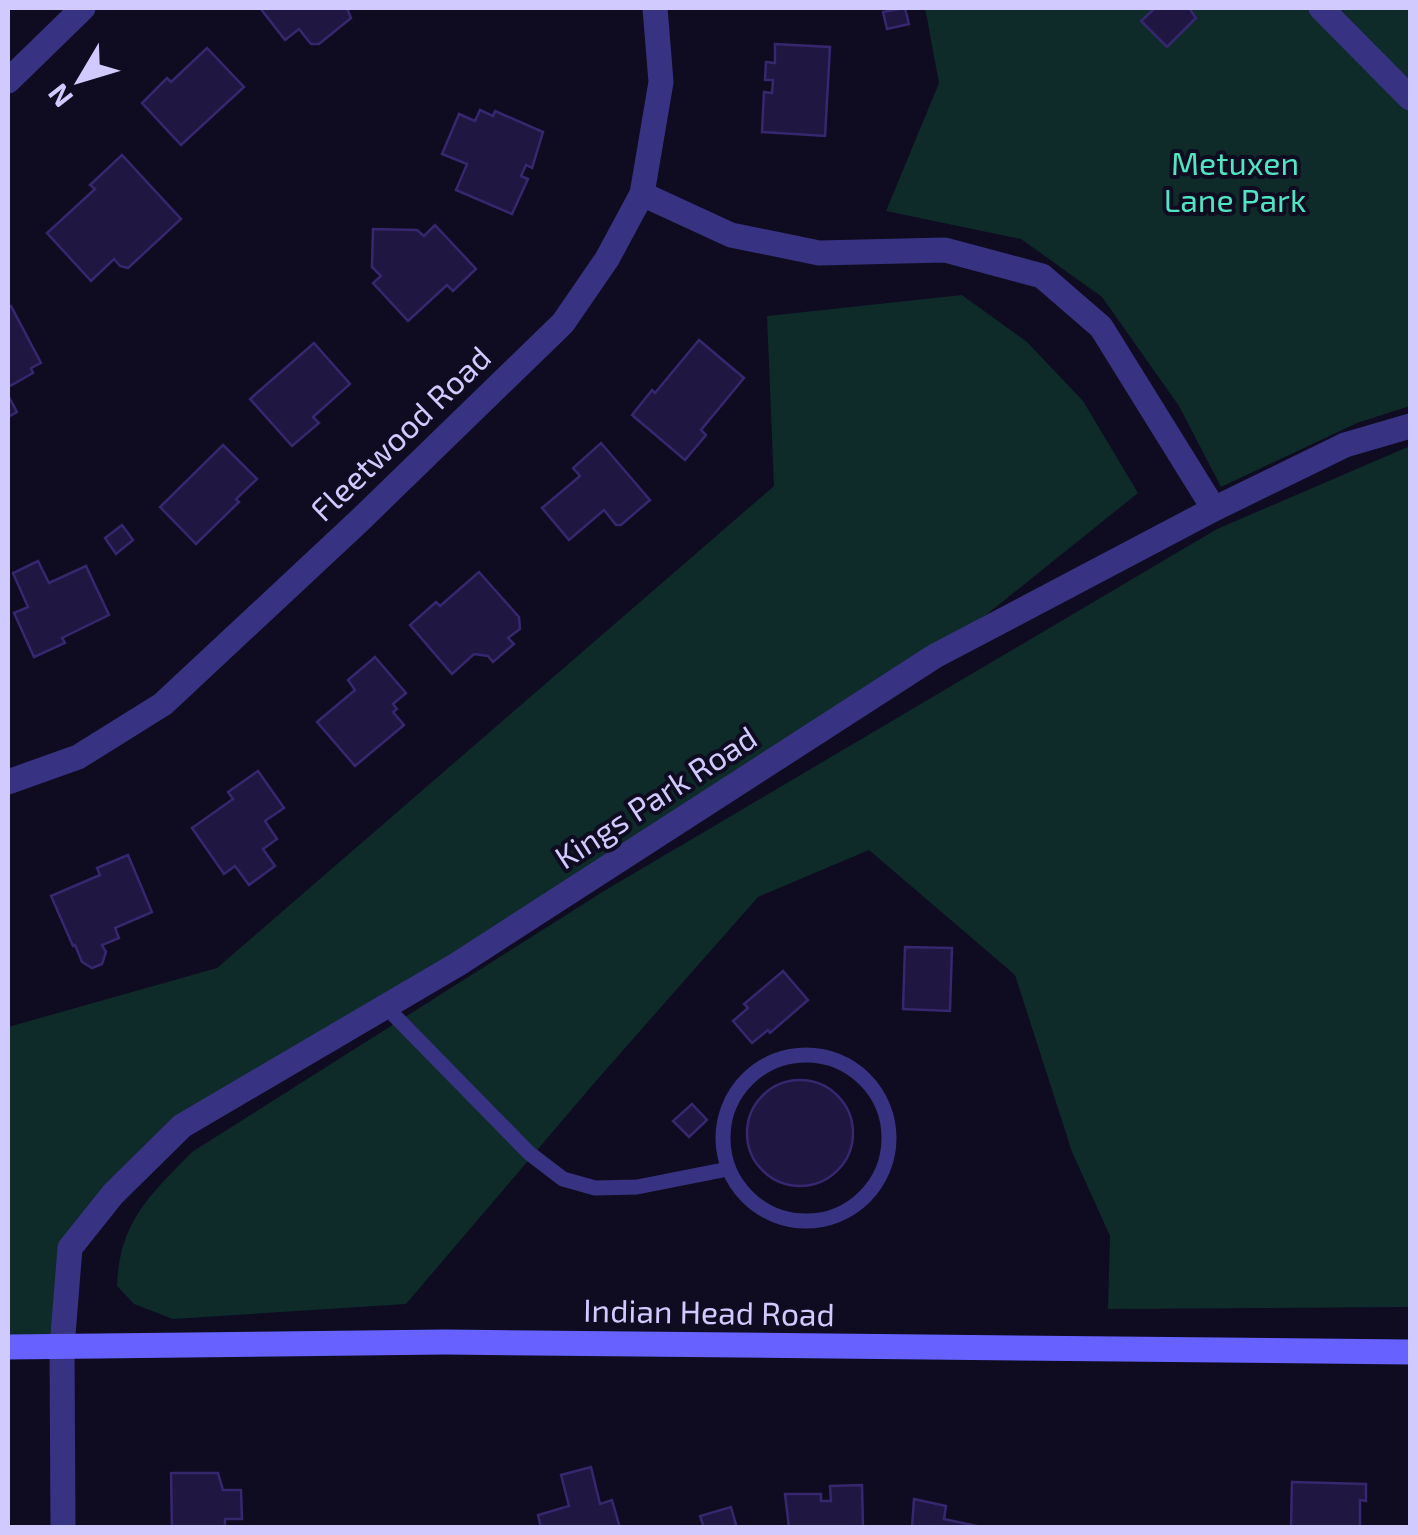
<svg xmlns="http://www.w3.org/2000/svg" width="1418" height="1535" font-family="'Exo 2',sans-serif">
<rect width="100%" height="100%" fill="#0f0b20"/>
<g fill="#0e2a29">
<polygon points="925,8 1410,8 1410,406 1357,423 1221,487 1179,406 1102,297 1021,239 886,211 939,83"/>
<polygon points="962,295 1027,342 1083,401 1138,493 935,656 182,1126 70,1248 62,1347 8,1347 8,1027 217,968 774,486 767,316"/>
<path d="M 1410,446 L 1410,1307 L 1108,1309 L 1110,1236 L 1072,1152 L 1015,975 L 869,850 L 758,897 L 596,1081 L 406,1304 L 173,1319 L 134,1304 L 117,1286 C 119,1222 150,1195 192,1152 L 604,891 L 1217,529 Z"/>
</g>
<g fill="#1f1642" stroke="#36276f" stroke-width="2.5">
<polygon points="260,8 347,8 351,18 319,44 311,44 299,29 285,40"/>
<polygon points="905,8 909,24 887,29 883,12"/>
<polygon points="1155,8 1189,8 1196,18 1167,47 1141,21"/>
<polygon points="775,44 830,47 825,136 762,132 764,92 772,93 773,80 765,80 766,62 775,63"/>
<polygon points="207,48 244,87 181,145 142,103 167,78 171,82"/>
<polygon points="480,110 493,116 495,111 543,132 532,168 526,165 521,176 528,179 512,214 456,190 467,164 442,154 459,114 475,121"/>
<polygon points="122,155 181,219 128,268 120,266 114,259 91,281 47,233 95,189 90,185"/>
<polygon points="435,225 476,269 453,291 447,285 408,321 373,283 381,276 372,267 373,229 417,230 424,236"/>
<polygon points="11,306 41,363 31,368 33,373 8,387 8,308"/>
<polygon points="699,340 744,378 701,430 706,435 685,460 632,415 652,390 655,393"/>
<polygon points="314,343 350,384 313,417 319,423 292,446 250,399"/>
<polygon points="8,395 17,412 8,417"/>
<polygon points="601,443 650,500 621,525 616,525 604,510 569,540 542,508 580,476 573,468"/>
<polygon points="223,445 257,479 236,499 239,502 196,544 160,507"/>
<polygon points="122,525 133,540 116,554 105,538"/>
<polygon points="38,561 49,583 86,566 109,615 62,638 65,643 34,657 14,613 28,607 13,573"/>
<polygon points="479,572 519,617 520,629 508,638 514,644 493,662 488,656 474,654 452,674 410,625 436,602 440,606"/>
<polygon points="375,657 406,693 393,704 397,709 393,712 404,725 355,766 317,722 355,690 348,680"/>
<polygon points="258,771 284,808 265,821 277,839 263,849 275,866 249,885 235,866 224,874 192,828 233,799 228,792"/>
<polygon points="128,855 152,912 115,928 119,938 102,945 106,952 102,964 92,968 82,962 75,945 73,946 51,896 100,875 97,868"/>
<polygon points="905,947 952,948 950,1011 903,1009"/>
<polygon points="783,971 808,1000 770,1033 768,1030 752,1043 733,1021 748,1008 744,1004"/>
<circle cx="800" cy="1133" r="53"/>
<polygon points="692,1104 707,1120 689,1137 673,1121"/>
<polygon points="591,1467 600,1504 612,1500 620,1528 541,1528 538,1515 569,1506 561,1475"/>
<polygon points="171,1473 218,1473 223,1490 241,1490 242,1519 225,1519 225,1528 172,1528"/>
<polygon points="1292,1482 1366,1484 1366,1501 1360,1500 1360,1528 1291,1528"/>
<polygon points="862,1485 863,1528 789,1528 785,1494 821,1494 821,1501 831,1501 830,1486"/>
<polygon points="914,1499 946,1506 944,1519 986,1528 912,1528"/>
<polygon points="731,1507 737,1528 704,1528 700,1516"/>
</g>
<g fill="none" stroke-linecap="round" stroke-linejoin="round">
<g stroke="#373382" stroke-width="15">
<polyline points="386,1007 529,1153 563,1179 595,1188 637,1187 728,1169"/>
<circle cx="806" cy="1138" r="83"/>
</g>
<g stroke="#373382" stroke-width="25">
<polyline points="1321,8 1410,98"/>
<polyline points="8,81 83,8"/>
<polyline points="642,194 731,235 819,253 945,250 1042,276 1101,327 1214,509"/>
<polyline points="8,782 78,757 163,704 359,521 563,323 607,259 642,194 661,82 655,8"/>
<polyline points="62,1347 63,1528"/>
</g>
<polyline stroke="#373382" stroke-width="25" points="62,1347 70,1248 113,1194 182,1126 458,964 935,656 1214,509 1345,445 1410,426"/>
<polyline stroke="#6661ff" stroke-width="25" points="8,1347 445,1342 1410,1352"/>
</g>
<g text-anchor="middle" stroke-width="8" stroke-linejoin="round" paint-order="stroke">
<g font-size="32" fill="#50e5c1" stroke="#0f0b20">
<text x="1235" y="175">Metuxen<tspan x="1235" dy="37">Lane Park</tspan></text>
</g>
<g font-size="32" fill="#d1caff" stroke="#0f0b20">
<text transform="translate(401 434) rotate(-44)" y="11">Fleetwood Road</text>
<text transform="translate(656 798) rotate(-33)" y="11">Kings Park Road</text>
<text transform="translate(709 1313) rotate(1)" y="11">Indian Head Road</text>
</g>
</g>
<rect width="1418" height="1535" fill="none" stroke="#d1caff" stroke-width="20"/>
<g transform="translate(80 80) rotate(232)" stroke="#0f0b20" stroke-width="8" paint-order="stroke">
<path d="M0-8L18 38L0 25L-18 38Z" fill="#d1caff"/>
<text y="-15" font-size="28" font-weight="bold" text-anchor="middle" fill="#d1caff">N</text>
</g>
</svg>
